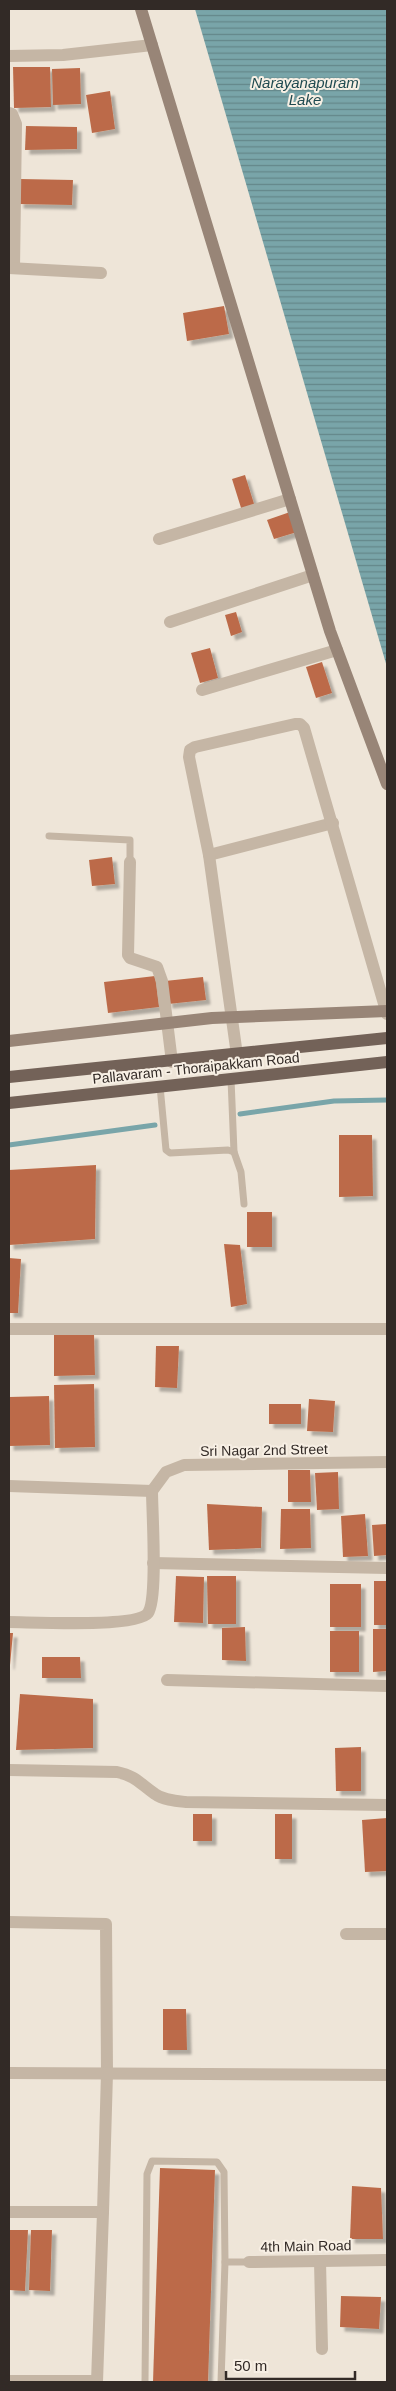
<svg xmlns="http://www.w3.org/2000/svg" width="396" height="2391" font-family="Helvetica,sans-serif">
<defs>
<pattern id="water-rules" width="6" height="5" patternUnits="userSpaceOnUse" patternTransform="scale(1.25)"><rect width="6" height="5" fill="#79a5a9"/><path d="M0 2.5h6" fill="none" stroke="#648789"/></pattern>
<filter id="shadow"><feDropShadow dx="4.5" dy="4.5" stdDeviation="1" flood-color="#0004"/></filter>
</defs>
<rect width="100%" height="100%" fill="#eee5d8"/>
<polygon fill="url(#water-rules)" points="195,9 387,9 387,667"/>
<g fill="none" stroke-linecap="round" stroke-linejoin="round">
<g stroke="#79a5a9" stroke-width="5">
<polyline points="240,1114 334,1101 387,1100"/>
<polyline points="9,1145 155,1125"/>
</g>
</g>
<g fill="#bc6b48" filter="url(#shadow)">
<polygon points="13,67 50,67 51,107 14,108"/>
<polygon points="80,68 81,104 53,105 52,69"/>
<polygon points="110,91 115,129 92,133 86,95"/>
<polygon points="26,126 77,127 77,149 25,150"/>
<polygon points="20,179 73,180 72,205 19,204"/>
<polygon points="224,306 229,334 187,341 183,313"/>
<polygon points="245,475 255,507 242,511 232,479"/>
<polygon points="290,512 297,532 274,539 267,520"/>
<polygon points="236,612 242,632 231,636 225,615"/>
<polygon points="210,648 218,678 200,683 191,653"/>
<polygon points="322,662 332,693 316,698 306,667"/>
<polygon points="112,857 115,884 92,886 89,860"/>
<polygon points="155,976 159,1007 108,1013 104,982"/>
<polygon points="203,977 206,1000 168,1004 165,981"/>
<polygon points="339,1135 372,1135 373,1196 339,1197"/>
<polygon points="96,1165 95,1239 9,1245 9,1170"/>
<rect x="247" y="1212" width="25" height="35"/>
<polygon points="224,1244 240,1245 247,1304 231,1307"/>
<polygon points="9,1258 21,1259 18,1313 9,1313"/>
<polygon points="94,1334 95,1375 54,1376 54,1335"/>
<polygon points="156,1346 179,1346 177,1388 155,1387"/>
<polygon points="94,1384 95,1447 55,1448 54,1385"/>
<polygon points="49,1396 50,1445 9,1446 9,1397"/>
<polygon points="309,1399 335,1401 333,1432 307,1431"/>
<rect x="269" y="1404" width="32" height="20"/>
<polygon points="288,1470 310,1470 311,1502 288,1502"/>
<polygon points="338,1472 339,1509 317,1510 315,1473"/>
<polygon points="207,1504 262,1507 261,1548 209,1550"/>
<polygon points="281,1509 310,1509 311,1548 280,1549"/>
<polygon points="365,1514 368,1556 343,1557 341,1516"/>
<polygon points="387,1524 387,1555 374,1556 372,1525"/>
<polygon points="176,1576 204,1577 203,1623 174,1622"/>
<polygon points="207,1576 236,1576 236,1624 208,1624"/>
<rect x="374" y="1581" width="13" height="44"/>
<rect x="330" y="1584" width="31" height="43"/>
<polygon points="245,1627 246,1661 222,1660 222,1628"/>
<polygon points="373,1629 387,1629 387,1671 373,1672"/>
<rect x="330" y="1631" width="29" height="41"/>
<polygon points="9,1633 13,1633 10,1665 9,1665"/>
<polygon points="42,1657 80,1657 81,1678 42,1678"/>
<polygon points="20,1694 93,1699 93,1748 16,1750"/>
<polygon points="361,1747 361,1791 336,1791 335,1748"/>
<rect x="193" y="1814" width="19" height="27"/>
<rect x="275" y="1814" width="17" height="45"/>
<polygon points="387,1818 387,1871 365,1872 362,1820"/>
<polygon points="163,2009 186,2009 187,2050 163,2050"/>
<polygon points="160,2168 215,2170 208,2382 153,2382"/>
<polygon points="352,2186 381,2188 383,2239 350,2239"/>
<polygon points="9,2230 28,2230 25,2291 9,2290"/>
<polygon points="31,2230 52,2230 50,2291 29,2290"/>
<polygon points="341,2296 381,2297 379,2329 340,2327"/>
</g>
<g fill="none" stroke-linecap="round" stroke-linejoin="round">
<g stroke="#c5b6a5" stroke-width="7">
<polyline points="49,836 130,840 130,862"/>
<polyline points="231,1079 234,1152"/>
<polyline points="160,1086 166,1150 170,1153 228,1150 234,1152 241,1172 244,1204"/>
<polyline points="225,2262 249,2262"/>
<polyline points="145,2382 147,2174 152,2161 217,2162 224,2172 225,2262 221,2382"/>
</g>
<g stroke="#c5b6a5" stroke-width="12">
<polyline points="9,56 63,55 152,45"/>
<polyline points="9,113 12,114 16,124 14,268"/>
<polyline points="9,268 101,273"/>
<polyline points="159,539 290,499"/>
<polyline points="170,622 313,575"/>
<polyline points="202,690 337,650"/>
<polyline points="209,855 333,823"/>
<polyline points="130,862 128,955 130,958 157,967 162,981 172,1062"/>
<polyline points="237,1055 209,855 189,757 190,750 195,747 295,724 300,724 304,728 387,1014"/>
<polyline points="9,1329 387,1329"/>
<polyline points="9,1486 152,1491"/>
<polyline points="152,1491 166,1472 184,1465 387,1462"/>
<polyline points="153,1563 387,1568"/>
<path d="M 9,1622 C 32,1622 137,1628 148,1613 C 158,1599 152,1512 152,1491"/>
<polyline points="167,1680 387,1686"/>
<path d="M 9,1770 L 117,1772 C 136,1776 139,1783 155,1794 C 163,1800 176,1801 186,1802 L 387,1805"/>
<polyline points="9,1922 106,1924 107,2073 103,2212 9,2212"/>
<polyline points="346,1934 387,1934"/>
<polyline points="9,2073 387,2075"/>
<polyline points="320,2261 322,2349"/>
<polyline points="249,2262 387,2260"/>
<polyline points="9,2381 97,2381"/>
<polyline points="97,2382 103,2212"/>
</g>
<g stroke="#988577" stroke-width="12">
<polyline points="141,9 330,631 387,784"/>
<polyline points="9,1041 212,1018 387,1011"/>
</g>
<g stroke="#736258" stroke-width="12">
<polyline points="9,1077 387,1038"/>
<polyline points="9,1103 387,1062"/>
</g>
</g>
<g text-anchor="middle" stroke-width="4" stroke-linejoin="round" paint-order="stroke">
<g font-size="14" fill="#322a26" stroke="#f7efe4">
<text transform="translate(196 1068) rotate(-6)" y="5">Pallavaram - Thoraipakkam Road</text>
<text transform="translate(264 1450) rotate(-1)" y="5">Sri Nagar 2nd Street</text>
<text transform="translate(306 2246) rotate(-1)" y="5">4th Main Road</text>
</g>
<g font-size="15" font-style="italic" fill="#1f4a50" stroke="#f7efe4">
<text x="305" y="88">Narayanapuram<tspan x="305" dy="17">Lake</tspan></text>
</g>
</g>
<rect width="396" height="2391" fill="none" stroke="#322a26" stroke-width="20"/>
<path d="M226 2371v8h129v-8" fill="none" stroke="#322a26" stroke-width="2.5"/>
<text x="234" y="2371" font-size="15" fill="#322a26" stroke="#f7efe4" stroke-width="4" paint-order="stroke">50 m</text>
</svg>
